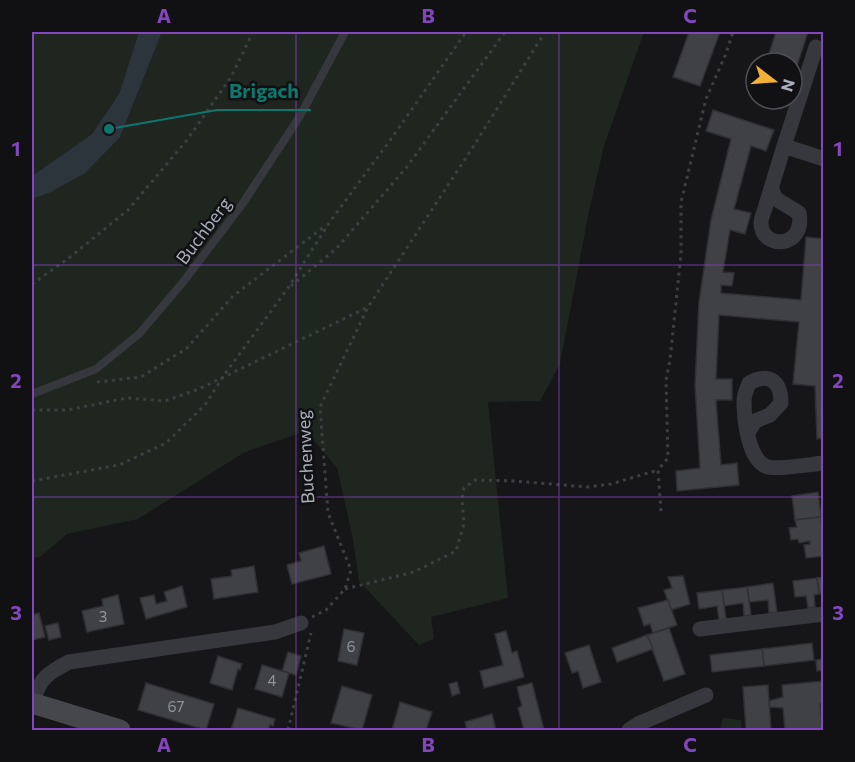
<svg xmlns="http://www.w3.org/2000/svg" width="855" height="762" font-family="Commissioner,sans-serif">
<rect width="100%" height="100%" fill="#161618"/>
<g fill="#1e261f">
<polygon points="32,32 139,32 119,94 92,134 32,176"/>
<polygon points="162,32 644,32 604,146 589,211 560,364 540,401 488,402 508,598 431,617 434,639 419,645 359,581 353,539 337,468 306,431 245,452 138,519 67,534 40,557 32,558 32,199 49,193 120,137"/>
<polygon points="723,718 741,720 742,730 720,730"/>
</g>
<polygon fill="#2c353c" points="139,32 162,32 120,137 85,173 49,193 32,199 32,176 92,134 119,94"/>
<g fill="#404145" stroke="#303034" stroke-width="1.5">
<polygon points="689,32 720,32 700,86 673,77"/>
<polygon points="776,32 808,32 792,81 792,63 766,63"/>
<polygon points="765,99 786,99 784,105"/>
<polygon points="713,110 774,130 766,151 751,146 734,209 751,213 745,234 730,230 723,272 734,273 732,286 721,285 721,293 801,300 806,237 824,239 824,438 817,439 815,386 793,384 799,322 719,315 716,379 732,379 732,400 716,400 721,465 737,463 739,485 677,491 676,471 700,468 695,385 699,302 711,220 731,139 706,131"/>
<polygon points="818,492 821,517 795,520 792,496"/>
<polygon points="821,517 824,556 806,558 804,545 810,544 810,541 799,543 798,539 791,540 789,528 797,527 795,520"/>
<polygon points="324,546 331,574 292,584 287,565 301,561 299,553"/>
<polygon points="254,566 258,592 214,599 211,579 232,576 231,570"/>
<polygon points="683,576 690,604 671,610 664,590 672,588 668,577"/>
<polygon points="824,577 824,593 819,594 817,578"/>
<polygon points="817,578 819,594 814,595 815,607 808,608 806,596 795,597 793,581"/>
<polygon points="773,583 777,612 769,613 768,600 749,602 747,587"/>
<polygon points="182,586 187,607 146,619 140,598 154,595 156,604 167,601 164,592"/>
<polygon points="747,587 751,615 744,616 743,603 724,606 722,590"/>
<polygon points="722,590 726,619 719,620 717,606 699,609 697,593"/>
<polygon points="118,595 124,624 87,632 82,611 103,606 102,599"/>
<polygon points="668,600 677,625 653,633 650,624 644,626 638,608"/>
<polygon points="39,613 45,637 32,640 32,615"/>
<polygon points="58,623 61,637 49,640 45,626"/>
<polygon points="669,628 685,674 664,681 647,635"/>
<polygon points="344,629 364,633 357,665 338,661"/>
<polygon points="506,631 512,653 517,651 524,677 484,688 480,671 503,665 495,634"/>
<polygon points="647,635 653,649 617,662 612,648"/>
<polygon points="812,643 814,660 764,666 762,649"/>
<polygon points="589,645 601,682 583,688 578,671 572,673 565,653"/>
<polygon points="762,649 764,666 712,672 710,655"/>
<polygon points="288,652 301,656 296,675 282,671"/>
<polygon points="218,656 242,664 240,670 238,669 232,690 210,683"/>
<polygon points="824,659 824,670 817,671 816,660"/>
<polygon points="262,665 289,673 282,697 255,689"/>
<polygon points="824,681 824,703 820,704 822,730 785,730 783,708 769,707 769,701 783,697 782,685"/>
<polygon points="457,682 460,693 452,696 449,684"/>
<polygon points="146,683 214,704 206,730 138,710"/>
<polygon points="532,683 544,730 524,730 518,708 522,706 517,687"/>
<polygon points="768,685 771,730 746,730 743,687"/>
<polygon points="342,686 372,695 362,730 331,723"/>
<polygon points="400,702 432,712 426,730 392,730"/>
<polygon points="238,708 275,719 273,726 270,725 268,730 231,730"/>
<polygon points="492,714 496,730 467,730 465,722"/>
</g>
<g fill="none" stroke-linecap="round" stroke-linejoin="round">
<g stroke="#3d3f44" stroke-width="3" stroke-dasharray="3 4.5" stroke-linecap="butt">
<polyline points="32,284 69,258 128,210 187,140 231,77 253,32"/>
<polyline points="291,286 336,249 406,168 505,32"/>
<polyline points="97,382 141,377 187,348 233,296 325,226"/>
<polyline points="32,410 67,410 127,398 165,401 199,389 366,308"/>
<polyline points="32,481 119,465 166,443 205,405 224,375 288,288 329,223 391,139 466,32"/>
<polyline points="661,511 658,470 668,458 666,380 670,360 681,254 681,202 706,99 725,56 733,32"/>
<polyline points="345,589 414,572 456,551 464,524 462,499 464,488 475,480 514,481 587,487 611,484 658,470"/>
<polyline points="312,617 326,610 345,589 351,570 328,513 320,407 368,307 473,147 545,32"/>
<polyline points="288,730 311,633"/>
</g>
<polyline stroke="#37383d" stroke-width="8" points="32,394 96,369 139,334 184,281 243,203 300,116 345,32"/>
<g stroke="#37383d" stroke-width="15">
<polyline points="784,146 816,47"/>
<path d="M 771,188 L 776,199 L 799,213 C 806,249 761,250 761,223 C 761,217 765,210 766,205 C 772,185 778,166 784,146 L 824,159"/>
<path d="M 748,433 L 755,421 L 770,415 L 781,403 C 781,381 769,372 749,383 C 747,389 744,395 744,401 C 744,419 748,461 768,467 C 777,470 812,464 824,463"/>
<polyline points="700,629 824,614"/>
<path d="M 32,701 C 42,677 46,674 69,662 L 275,632 L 301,623"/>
<polyline points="629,730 638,724 706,695"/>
</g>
<polyline stroke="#45474d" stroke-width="21" points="32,703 120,730"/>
</g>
<path fill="none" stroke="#8446be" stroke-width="1.5" stroke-opacity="0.55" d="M 296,32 L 296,730M 559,32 L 559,730M 32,265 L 824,265M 32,497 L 824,497"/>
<g text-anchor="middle" stroke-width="5" stroke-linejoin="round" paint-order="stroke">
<g font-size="15" fill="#8e929b">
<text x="103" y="622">3</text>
<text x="351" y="652">6</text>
<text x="272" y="686">4</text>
<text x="176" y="712">67</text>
</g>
<g font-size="18" fill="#a8adb8" stroke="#111113">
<text transform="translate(204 231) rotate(-53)" y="6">Buchberg</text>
<text transform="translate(306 457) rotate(-93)" y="6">Buchenweg</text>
</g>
</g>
<path fill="none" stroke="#0f766e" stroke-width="2" d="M109 129L217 110H311"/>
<circle fill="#0f766e" stroke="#111113" stroke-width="2" cx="109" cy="129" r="6"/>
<g font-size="20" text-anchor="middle" font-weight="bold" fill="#0f766e" stroke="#111113" stroke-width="5" stroke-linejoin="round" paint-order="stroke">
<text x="264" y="98">Brigach</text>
</g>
<rect width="855" height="762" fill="none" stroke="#111113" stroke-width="66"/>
<g transform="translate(774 81) rotate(107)"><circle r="28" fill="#111113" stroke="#4d4f55" stroke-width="1.5"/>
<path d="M0-4.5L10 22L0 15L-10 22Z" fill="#f2b134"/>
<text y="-9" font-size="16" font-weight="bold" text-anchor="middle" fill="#a8adb8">N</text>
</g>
<rect x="33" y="33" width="789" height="696" fill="none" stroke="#8446be" stroke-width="2"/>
<g font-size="20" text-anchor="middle" font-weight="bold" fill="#8446be">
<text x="164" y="23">A</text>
<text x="428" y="23">B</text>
<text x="690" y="23">C</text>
<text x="16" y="156">1</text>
<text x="838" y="156">1</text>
<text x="16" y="388">2</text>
<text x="838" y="388">2</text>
<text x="16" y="620">3</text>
<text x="838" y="620">3</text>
<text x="164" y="752">A</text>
<text x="428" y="752">B</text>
<text x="690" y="752">C</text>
</g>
</svg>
